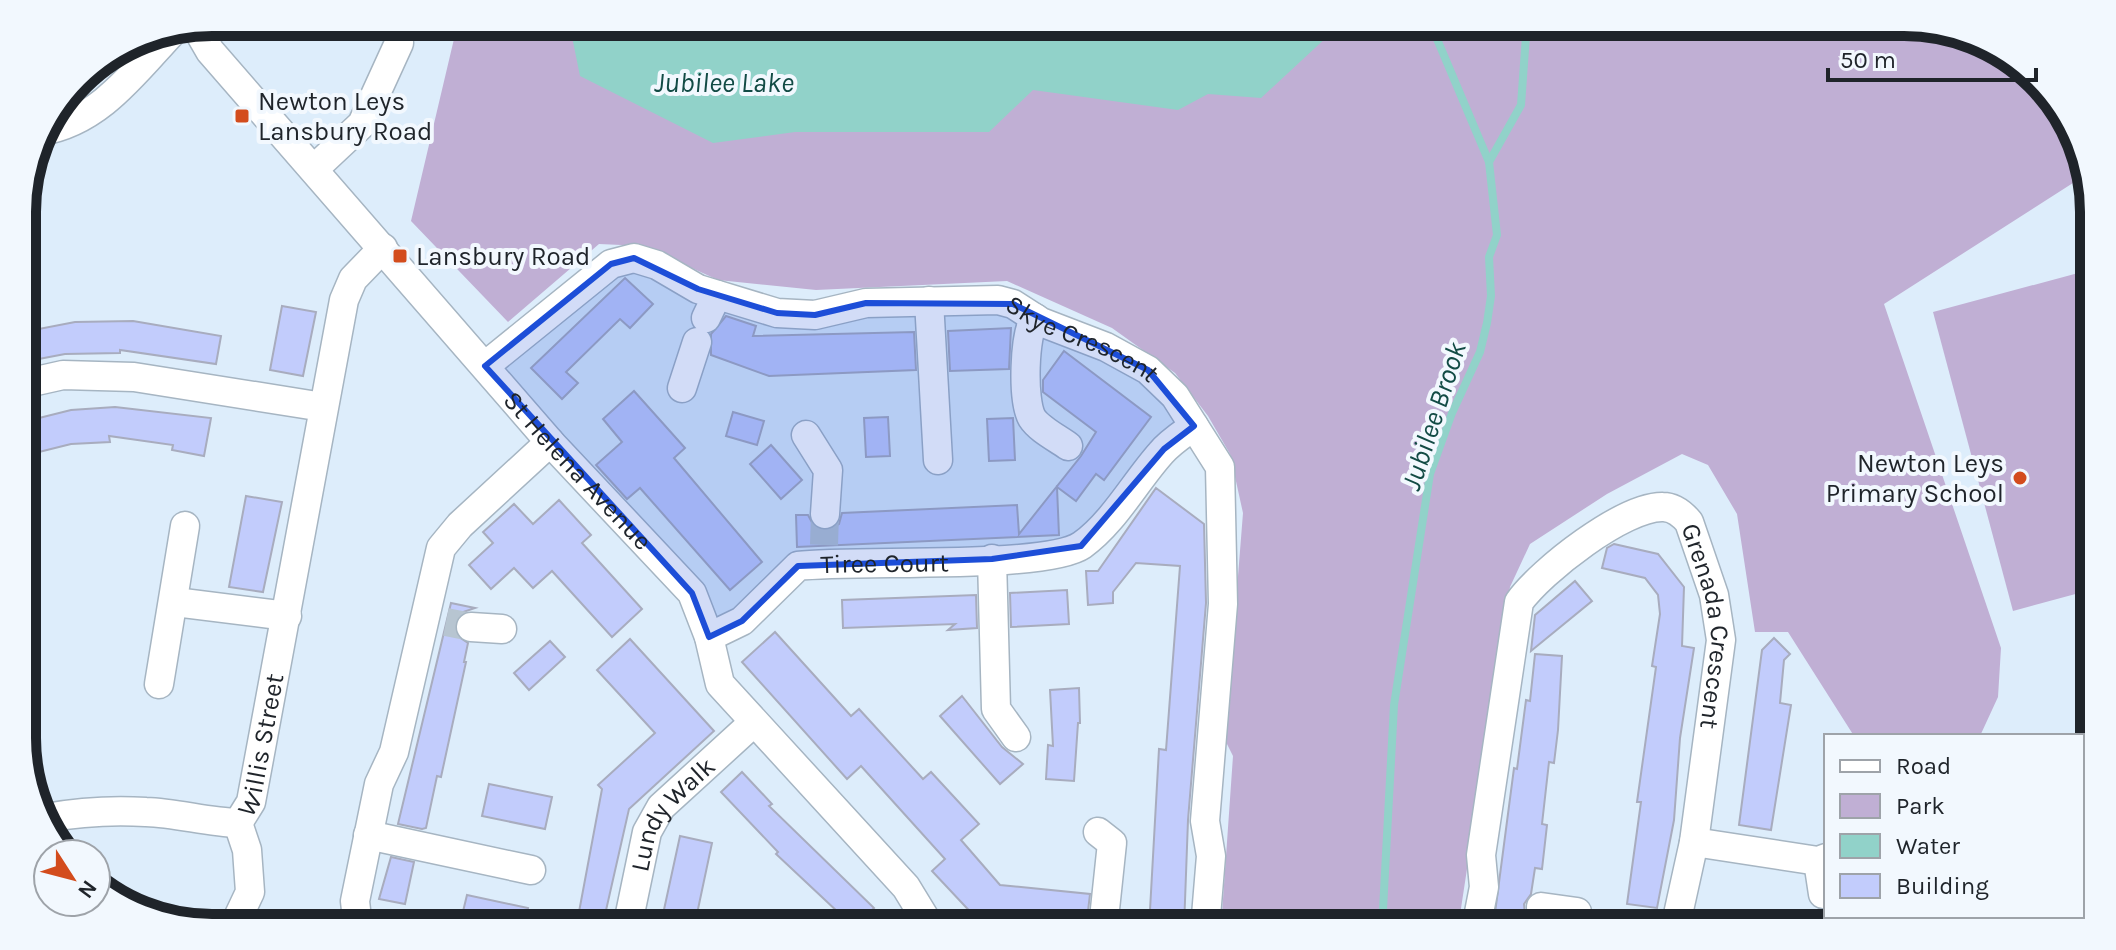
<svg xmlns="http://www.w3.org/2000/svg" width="2116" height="950" font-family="Karla,sans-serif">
<rect width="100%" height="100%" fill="#ddedfb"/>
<g fill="#c0afd4">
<polygon points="458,22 1904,22 1977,37 2055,96 2087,174 1884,304 2001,648 1998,697 1980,736 1854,736 1788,632 1755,632 1737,514 1708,465 1682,454 1607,494 1530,544 1510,587 1458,928 1221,928 1233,756 1225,740 1243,513 1230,454 1208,416 1175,373 1112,328 1007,281 816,290 718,280 644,246 599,244 508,322 411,221"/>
<polygon points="2093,269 2094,589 2013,611 1933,312"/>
</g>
<polygon fill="#91d2c9" points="569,22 1343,22 1261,98 1208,94 1178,110 1033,90 989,132 795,132 713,143 580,76"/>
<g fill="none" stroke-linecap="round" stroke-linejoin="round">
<g stroke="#91d2c9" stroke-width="8">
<polyline points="1420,22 1437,39 1489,162"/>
<polyline points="1382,928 1394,705 1430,474 1452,413 1480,352 1487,323 1491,296 1489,257 1497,235 1489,162 1521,105 1527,22"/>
</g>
</g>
<g fill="#c2ccfc" stroke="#a8acbe" stroke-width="2">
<polygon points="625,278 653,304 630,328 620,319 566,372 578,383 562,399 531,368"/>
<polygon points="282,306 316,312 303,376 270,370"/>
<polygon points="726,316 756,326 753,336 914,332 916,370 769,376 711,355 711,334"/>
<polygon points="133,321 221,336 216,364 120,350 120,353 65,354 23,362 23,332 75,322"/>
<polygon points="1011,328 1009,369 950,371 948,331"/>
<polygon points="1064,351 1151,417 1104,480 1096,474 1076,501 1057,487 1059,535 797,547 796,515 808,515 815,528 825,531 839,524 842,513 1017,505 1019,534 1081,456 1096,432 1043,392 1043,380"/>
<polygon points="634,391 685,448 674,458 762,562 730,590 640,488 627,499 596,465 622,442 603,419"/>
<polygon points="115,407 211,418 204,456 172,450 173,445 109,436 110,442 71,444 27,455 23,422 71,410"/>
<polygon points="733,412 764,421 757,445 726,436"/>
<polygon points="888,417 890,456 866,457 864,418"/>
<polygon points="1013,418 1015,460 989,461 987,419"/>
<polygon points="771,445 802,480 781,499 750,464"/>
<polygon points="1156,488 1204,524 1206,603 1188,820 1184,928 1149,928 1159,749 1166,750 1180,566 1136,563 1113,592 1113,603 1088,605 1086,571 1098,571"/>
<polygon points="246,496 282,502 263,592 229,587"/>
<polygon points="559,500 591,535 582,543 642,609 612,637 552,571 533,588 514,568 491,589 469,565 493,543 483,532 514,504 533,524"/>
<polygon points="1614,544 1658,554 1684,587 1682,646 1694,648 1680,738 1674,820 1657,908 1627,904 1641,802 1637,802 1656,667 1652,666 1660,614 1658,595 1645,578 1602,568 1607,548"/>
<polygon points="1575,581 1592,601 1531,651 1535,615"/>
<polygon points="1067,590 1069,624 1011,627 1010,593"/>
<polygon points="976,595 977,628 948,630 955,624 843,628 842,600"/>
<polygon points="451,603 475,608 463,612 454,625 456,635 468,643 464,662 466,662 441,777 437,776 426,828 422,829 398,824"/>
<polygon points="775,632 851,716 859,709 923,779 931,772 979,824 961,840 1000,885 1090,894 1086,928 1033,928 978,920 932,871 945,859 861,766 847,779 742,662"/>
<polygon points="1774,638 1790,654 1784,660 1780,703 1791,705 1771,830 1739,825 1762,650"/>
<polygon points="630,639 714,731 629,809 602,928 576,928 602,789 598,785 655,733 597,670"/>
<polygon points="550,641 565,657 529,690 514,673"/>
<polygon points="1535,654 1562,656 1558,730 1554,763 1549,762 1542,824 1547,825 1542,869 1535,868 1531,894 1524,904 1526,928 1493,928 1514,768 1517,769 1526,700 1530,701"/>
<polygon points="1079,688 1080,723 1078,723 1074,781 1046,779 1048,745 1053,746 1050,690"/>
<polygon points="962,696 1002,747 1023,764 1000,784 940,716"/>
<polygon points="742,772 772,804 769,806 874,908 855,928 776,854 778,852 721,792"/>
<polygon points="489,784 552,797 545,829 482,816"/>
<polygon points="680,836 712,843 694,928 660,928"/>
<polygon points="391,857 414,862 405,904 379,899"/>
<polygon points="467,895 528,908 524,928 459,928"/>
</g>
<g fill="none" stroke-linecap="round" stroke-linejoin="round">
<g stroke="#b7c5d1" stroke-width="28" stroke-dasharray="28 14" stroke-linecap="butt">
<polyline points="824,545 825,514"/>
<polyline points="446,622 471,627"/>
</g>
<defs>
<g id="minor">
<path id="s1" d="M 195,25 L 210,51 L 550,442 L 692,593 L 709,637 L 720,684 L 906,887 L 931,928"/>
<path d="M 41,131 C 100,122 136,70 175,29"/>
<polyline points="314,169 362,124 399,43"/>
<polyline points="929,301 938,460"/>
<polyline points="706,318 717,295"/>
<path d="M 1035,318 C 1024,334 1022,400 1032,418 C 1039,429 1057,438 1068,446"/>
<path id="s2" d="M 485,366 L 611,264 L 634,258 L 657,265 L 698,289 L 777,313 L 815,315 L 866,303 L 998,300 L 1013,304 L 1041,322 L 1106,347 L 1148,370 L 1175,396 L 1220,467 L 1223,604 L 1205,821 L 1211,856 L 1205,928"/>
<polyline points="23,384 63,375 134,377 323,407"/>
<polyline points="682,388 697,342"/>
<polyline points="806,435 828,470 825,514"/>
<polyline points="992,559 996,709 1016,737"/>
<polyline points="175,602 287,616"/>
<polyline points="471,627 502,629"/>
<path id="s3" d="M 709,637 L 742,621 L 798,566 C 854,559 1046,570 1082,545 C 1114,522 1135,482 1161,453 C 1170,442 1183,434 1194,426"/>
<polyline points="159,684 185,526"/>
<path id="s4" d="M 46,818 C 79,812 113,810 146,812 C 177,813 207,822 238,823 L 251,802 L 344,300 L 353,279 L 383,248"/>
<polyline points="1098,832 1112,843 1103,928"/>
<polyline points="368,835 531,870"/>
<polyline points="1694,842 1818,861 1826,858"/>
<polyline points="1818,861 1823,894"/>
<polyline points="1541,907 1577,912 1573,928"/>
<polyline points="233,928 250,892 247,850 238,823"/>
<polyline points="358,928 355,901 379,784 394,752 441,548 460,525 550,442"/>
<path id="s5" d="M 627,928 L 647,832 L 661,807 L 753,723"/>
<path id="s6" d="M 1476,928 L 1484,887 L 1481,855 L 1519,602 C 1541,571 1624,506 1663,507 C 1674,507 1683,515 1689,522 L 1714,595 L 1721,640 L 1694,842 L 1675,928"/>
</g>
</defs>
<use href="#minor" stroke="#a6b5c2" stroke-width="31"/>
<use href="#minor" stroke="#fff" stroke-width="28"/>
</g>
<path fill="#1d4ed8" fill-opacity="0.2" stroke="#1d4ed8" stroke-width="6" stroke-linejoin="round" d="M 634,258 L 698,289 L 777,313 L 815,315 L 866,303 L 1013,304 L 1148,370 L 1194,426 L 1164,449 L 1081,546 L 992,559 L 798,566 L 742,621 L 709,637 L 692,593 L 485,366 L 611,264 Z"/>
<g fill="#d34c1d" stroke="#f2f8fe" stroke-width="3">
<rect x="234" y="108" width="16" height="16" rx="4"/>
<rect x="392" y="248" width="16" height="16" rx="4"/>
<circle cx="2020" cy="478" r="8"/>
</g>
<g text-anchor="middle" stroke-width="8" stroke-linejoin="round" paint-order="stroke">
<g font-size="26" fill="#1f242a" stroke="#f2f8fe" text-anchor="start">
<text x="258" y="110">Newton Leys<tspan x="258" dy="30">Lansbury Road</tspan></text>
<text x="416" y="265">Lansbury Road</text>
<text x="2004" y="472" text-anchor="end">Newton Leys<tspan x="2004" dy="30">Primary School</tspan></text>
</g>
<g font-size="26" fill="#1f242a" stroke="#f2f8fe">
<text dy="9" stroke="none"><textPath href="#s2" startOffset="656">Skye Crescent</textPath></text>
<text dy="9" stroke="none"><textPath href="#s1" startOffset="588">St Helena Avenue</textPath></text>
<text dy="9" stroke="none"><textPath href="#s3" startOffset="202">Tiree Court</textPath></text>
<text dy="9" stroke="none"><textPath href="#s6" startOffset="644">Grenada Crescent</textPath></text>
<text dy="9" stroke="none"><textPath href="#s4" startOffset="276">Willis Street</textPath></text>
<text dy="9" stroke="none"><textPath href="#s5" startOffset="126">Lundy Walk</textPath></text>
</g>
<g font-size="28" font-style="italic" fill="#124b45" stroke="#f2f8fe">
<text x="724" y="92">Jubilee Lake</text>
<text transform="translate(1433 416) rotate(-72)" y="10">Jubilee Brook</text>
</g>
</g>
<path d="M0 0H2116V950H0ZM212 36H1904A176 176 0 0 1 2080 212V738A176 176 0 0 1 1904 914H212A176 176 0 0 1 36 738V212A176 176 0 0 1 212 36Z" fill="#f2f8fe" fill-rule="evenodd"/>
<path fill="none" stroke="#1f242a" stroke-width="10" d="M212 36H1904A176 176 0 0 1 2080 212V738A176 176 0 0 1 1904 914H212A176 176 0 0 1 36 738V212A176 176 0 0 1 212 36Z"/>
<rect x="1824" y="734" width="260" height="184" fill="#f2f8fe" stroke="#9ea3a9" stroke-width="2"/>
<rect x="1840" y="760" width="40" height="12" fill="#ffffff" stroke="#9ea3a9" stroke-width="2"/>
<text x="1896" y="774" font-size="24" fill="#1f242a">Road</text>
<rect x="1840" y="794" width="40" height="24" fill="#c0afd4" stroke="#9ea3a9" stroke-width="2"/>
<text x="1896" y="814" font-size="24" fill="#1f242a">Park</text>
<rect x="1840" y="834" width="40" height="24" fill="#91d2c9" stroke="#9ea3a9" stroke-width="2"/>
<text x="1896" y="854" font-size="24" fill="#1f242a">Water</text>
<rect x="1840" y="874" width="40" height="24" fill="#c2ccfc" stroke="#9ea3a9" stroke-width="2"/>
<text x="1896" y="894" font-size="24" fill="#1f242a">Building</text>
<g transform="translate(72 878) rotate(126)"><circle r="38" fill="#f2f8fe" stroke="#9ea3a9" stroke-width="2"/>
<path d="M0-6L14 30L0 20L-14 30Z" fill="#d34c1d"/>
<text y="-12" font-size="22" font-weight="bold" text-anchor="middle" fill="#1f242a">N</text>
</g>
<path d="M1828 68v12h208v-12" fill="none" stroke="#1f242a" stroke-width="4"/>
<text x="1840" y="68" font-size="24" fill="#1f242a" stroke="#f2f8fe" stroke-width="6" paint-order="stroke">50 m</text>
</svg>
